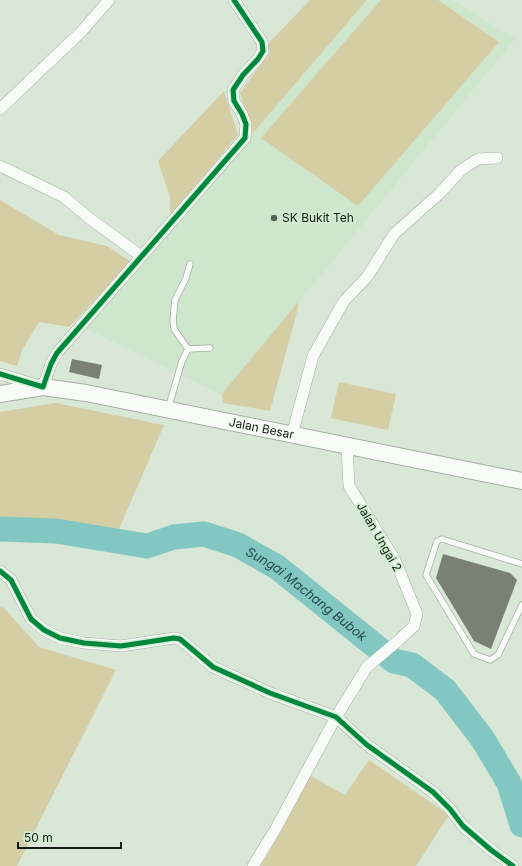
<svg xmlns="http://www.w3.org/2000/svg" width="522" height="866" font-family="Inter,sans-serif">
<rect width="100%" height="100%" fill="#d8e7d6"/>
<polygon fill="#cee6cb" points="367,0 453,0 515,39 222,395 85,328"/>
<g fill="#d5cea4">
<polygon points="310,0 367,0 253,133 240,93 270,52 267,45"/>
<polygon points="381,0 438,0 499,42 358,206 261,138"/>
<polygon points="224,91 238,135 170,216 170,197 158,161"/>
<polygon points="0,200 59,235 107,246 131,262 69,327 39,322 22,350 17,366 0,361"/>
<polygon points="298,302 298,308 270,411 223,403 222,394"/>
<polygon points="339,382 396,394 388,430 331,418"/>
<polygon points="56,403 164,425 119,529 0,521 0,412"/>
<polygon points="0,607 4,608 39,647 116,670 17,866 0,866"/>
<polygon points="369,760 449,815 416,866 261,866 281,832 309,775 345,795"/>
</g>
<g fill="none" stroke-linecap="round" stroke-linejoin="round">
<path stroke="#83c7c3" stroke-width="25" id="s1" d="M 0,529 L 56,531 L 147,546 L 174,537 L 204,534 L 238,545 L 277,567 L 394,661 L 412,665 L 445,690 L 482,738 L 509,783 L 522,825"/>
</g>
<g fill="#798174">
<polygon points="72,359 102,365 99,379 69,372"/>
<polygon points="443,554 510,573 517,580 491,649 474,641 436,578"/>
</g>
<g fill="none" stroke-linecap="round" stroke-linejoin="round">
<defs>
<g id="lane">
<polyline points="188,349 174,329 173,320 175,300 186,278 190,264"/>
<polyline points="168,409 182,361 188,349 210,348"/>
<polyline points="522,564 442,539 437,541 426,575 474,654 490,660 498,655 522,605"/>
</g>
<g id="street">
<polyline points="0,109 81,32 109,0"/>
<polyline points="0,166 64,197 89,218 141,256"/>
<polyline points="0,374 43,387 51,364 57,353 245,138 246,124 242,114 234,101 233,90 243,75 258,59 263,51 262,42 234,0"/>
<polyline points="292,435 313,356 344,301 367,277 394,234 440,193 461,170 478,159 497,158"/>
<polyline points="0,571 11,580 31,619 44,630 60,638 84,643 121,646 174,638 180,639 213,667 270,693 336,717 367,745 433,792 450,809 463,826 491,850 513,866"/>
<polyline points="253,866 275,830 336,717 367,667 399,640 414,626 417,614 395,560 349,486 347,446"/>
</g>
<g id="secondary">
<path id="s2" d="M 0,394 L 43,387 L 86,393 L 522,481"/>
</g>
</defs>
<use href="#lane" stroke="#a4afa3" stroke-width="7"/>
<use href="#street" stroke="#a4afa3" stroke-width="12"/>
<use href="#secondary" stroke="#a4afa3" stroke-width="18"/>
<use href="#lane" stroke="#f9fbf9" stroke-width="5.5"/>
<use href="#street" stroke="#f9fbf9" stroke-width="11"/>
<use href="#secondary" stroke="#f9fbf9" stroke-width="16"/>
<defs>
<g id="cycleway">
<polyline points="0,374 43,387 51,364 57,353 245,138 246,124 242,114 234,101 233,90 243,75 258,59 263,51 262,42 234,0"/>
<polyline points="0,571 11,580 31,619 44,630 60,638 84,643 121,646 174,638 180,639 213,667 270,693 336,717 367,745 433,792 450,809 463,826 491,850 513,866"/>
</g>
</defs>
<use href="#cycleway" stroke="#d2edd0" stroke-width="8"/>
<use href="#cycleway" stroke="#00873e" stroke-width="5"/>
</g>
<circle fill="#576256" stroke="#d2edd0" stroke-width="1.5" cx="274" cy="218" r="4"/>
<g text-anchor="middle" stroke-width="4" stroke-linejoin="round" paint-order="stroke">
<g font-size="12" fill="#121b11" stroke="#d2edd0" text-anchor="start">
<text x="282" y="222">SK Bukit Teh</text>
</g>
<g font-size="12" fill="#121b11" stroke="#d2edd0">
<text dy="4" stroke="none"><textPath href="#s2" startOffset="266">Jalan Besar</textPath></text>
<text transform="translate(379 537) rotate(60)" y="4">Jalan Ungai 2</text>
</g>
<g font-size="13" font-style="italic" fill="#214b4c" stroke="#d2edd0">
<text dy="5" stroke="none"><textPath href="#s1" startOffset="327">Sungai Machang Bubok</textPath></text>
</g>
</g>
<path d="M18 842v6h103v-6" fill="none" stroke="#121b11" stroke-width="2"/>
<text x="24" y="842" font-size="12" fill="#121b11" stroke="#d2edd0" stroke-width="3" paint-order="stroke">50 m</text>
</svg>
